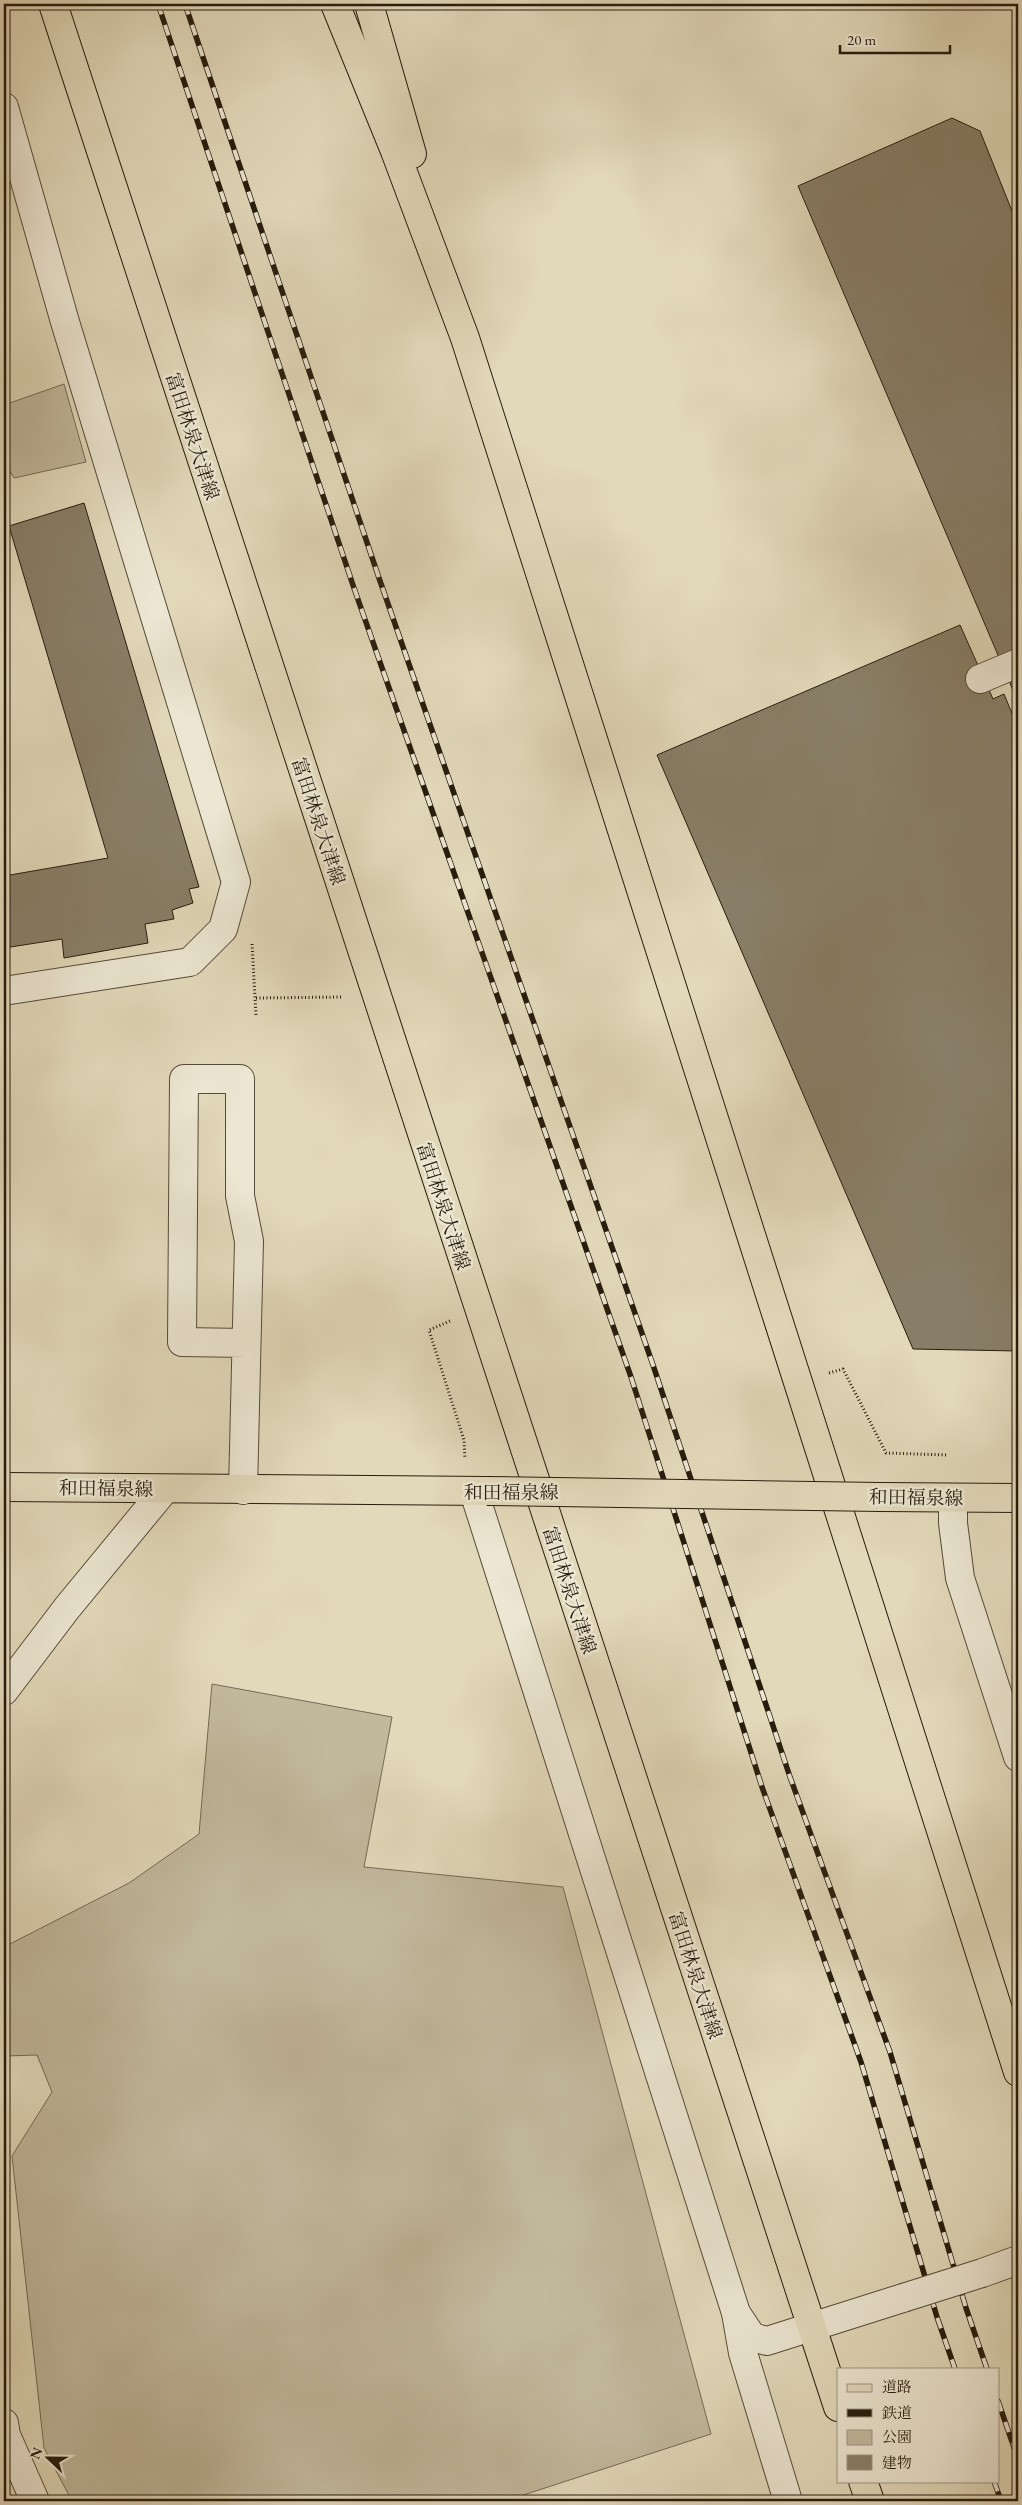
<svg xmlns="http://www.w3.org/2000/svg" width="1022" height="2505" font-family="'EB Garamond','Noto Serif JP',serif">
<rect width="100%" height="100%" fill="#e2d9ba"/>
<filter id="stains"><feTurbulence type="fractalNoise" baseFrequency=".004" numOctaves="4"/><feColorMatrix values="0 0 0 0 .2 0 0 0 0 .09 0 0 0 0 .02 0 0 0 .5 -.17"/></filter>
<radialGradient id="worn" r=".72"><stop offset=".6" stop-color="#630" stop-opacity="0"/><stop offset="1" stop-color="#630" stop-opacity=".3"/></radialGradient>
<g fill="#c2b99d" stroke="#746a55">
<polygon points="64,384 86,462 14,478 4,461 4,405"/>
<polygon points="212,1684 392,1717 364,1867 563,1887 711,2434 505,2501 72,2501 44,2448 12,2156 52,2092 37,2055 4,2056 4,1947 129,1883 199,1834"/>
</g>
<g fill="#887e67" stroke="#261c0d">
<polygon points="952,118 980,131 1018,226 1018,702 798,186"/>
<polygon points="84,503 199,887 189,889 193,903 172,910 174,919 145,924 148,943 64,958 62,939 4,948 4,876 108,858 9,526"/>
<polygon points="960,625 993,699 1004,694 1018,728 1018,1351 913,1349 657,755"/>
</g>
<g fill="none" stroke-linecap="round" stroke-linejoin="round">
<defs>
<g id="minor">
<polyline points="4,107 65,322 236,882 223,929 190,962 4,991"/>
<polyline points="980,679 1018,663"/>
<polyline points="243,1490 249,1241 240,1196 240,1079 184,1079 182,1342 246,1343"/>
<polyline points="474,1492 736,2313 743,2353 788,2501"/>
<polyline points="953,1498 953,1523 960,1578 1018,1757"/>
<polyline points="4,1691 67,1608 165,1489"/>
<polyline points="982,2273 1018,2260"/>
<polyline points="736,2313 752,2337 767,2341 903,2298"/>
<polyline points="4,2423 6,2435 35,2501"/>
</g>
<g id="major">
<polyline points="53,4 838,2407"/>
<polyline points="335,4 395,151 465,338 1018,2072"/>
<polyline points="369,4 412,154"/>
<polyline points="4,1487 487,1491"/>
<polyline points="881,1497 1018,1498"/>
<polyline points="863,2481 870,2501"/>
</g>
</defs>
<use href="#minor" stroke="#554b38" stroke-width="30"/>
<use href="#major" stroke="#261c0d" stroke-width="30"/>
<g stroke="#261c0d" stroke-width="3" stroke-dasharray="1 2.5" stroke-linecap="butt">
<polyline points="252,944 256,1015"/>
<polyline points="256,998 343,997"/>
<polyline points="450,1321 429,1330 464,1440 465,1458"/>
<polyline points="829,1373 843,1369 886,1453 947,1455"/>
</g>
<use href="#minor" stroke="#ece6d2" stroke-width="28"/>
<use href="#major" stroke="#e2d9ba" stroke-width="28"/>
<defs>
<g id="rail">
<polyline points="158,4 354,588 631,1377 762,1787 861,2062 937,2317 955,2369"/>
<polyline points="185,4 379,578 653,1365 790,1777 890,2052 966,2308 987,2369"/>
<polyline points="998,2401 1018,2459"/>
<polyline points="994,2481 1001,2501"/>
</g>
</defs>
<use href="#rail" stroke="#261c0d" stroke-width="5.5"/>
<use href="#rail" stroke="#ece6d2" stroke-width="4" stroke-dasharray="11" stroke-linecap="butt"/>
<defs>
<polyline id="minor-bridge" points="903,2298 982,2273"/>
<polyline id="major-bridge" points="487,1491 881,1497"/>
</defs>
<use href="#minor-bridge" stroke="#554b38" stroke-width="30" stroke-linecap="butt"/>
<use href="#major-bridge" stroke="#261c0d" stroke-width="30" stroke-linecap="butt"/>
<use href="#minor-bridge" stroke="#ece6d2" stroke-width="28"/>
<use href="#major-bridge" stroke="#e2d9ba" stroke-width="28"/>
</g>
<g text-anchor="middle" stroke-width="5" stroke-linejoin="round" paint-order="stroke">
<g font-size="19" fill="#261c0d" stroke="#ece6d2">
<text transform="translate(193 436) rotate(72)" y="7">富田林泉大津線</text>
<text transform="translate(319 821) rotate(72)" y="7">富田林泉大津線</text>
<text transform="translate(444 1206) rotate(72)" y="7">富田林泉大津線</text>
<text transform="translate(106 1488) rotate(1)" y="7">和田福泉線</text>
<text x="511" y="1499">和田福泉線</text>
<text transform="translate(916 1497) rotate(1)" y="7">和田福泉線</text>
<text transform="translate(570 1590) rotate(72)" y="7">富田林泉大津線</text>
<text transform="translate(696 1975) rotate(72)" y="7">富田林泉大津線</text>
</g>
</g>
<rect width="1022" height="2505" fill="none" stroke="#e2d9ba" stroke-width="20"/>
<rect x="5" y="5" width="1012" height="2495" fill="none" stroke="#261c0d" stroke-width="2.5"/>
<rect x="10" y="10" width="1002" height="2485" fill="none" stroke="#261c0d"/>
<rect x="837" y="2368" width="162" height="115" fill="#ece6d2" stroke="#9d9583"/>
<rect x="847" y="2384" width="25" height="8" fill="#e2d9ba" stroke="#9d9583"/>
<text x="882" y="2392" font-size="15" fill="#261c0d">道路</text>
<rect x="847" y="2409" width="25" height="8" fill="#261c0d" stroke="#9d9583"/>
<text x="882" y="2418" font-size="15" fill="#261c0d">鉄道</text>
<rect x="847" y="2430" width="25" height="15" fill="#c2b99d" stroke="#9d9583"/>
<text x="882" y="2442" font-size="15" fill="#261c0d">公園</text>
<rect x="847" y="2455" width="25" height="15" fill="#887e67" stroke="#9d9583"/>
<text x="882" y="2468" font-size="15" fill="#261c0d">建物</text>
<g transform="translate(48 2458) rotate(292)" stroke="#ece6d2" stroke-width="4" paint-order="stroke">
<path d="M0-4L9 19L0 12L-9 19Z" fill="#261c0d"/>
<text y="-8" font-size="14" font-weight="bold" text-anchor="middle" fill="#261c0d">N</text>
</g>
<path d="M840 45v8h110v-8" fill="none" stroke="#261c0d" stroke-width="2.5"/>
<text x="847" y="45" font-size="15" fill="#261c0d" stroke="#ece6d2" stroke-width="4" paint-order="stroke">20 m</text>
<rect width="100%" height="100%" filter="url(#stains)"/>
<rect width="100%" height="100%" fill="url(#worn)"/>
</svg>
